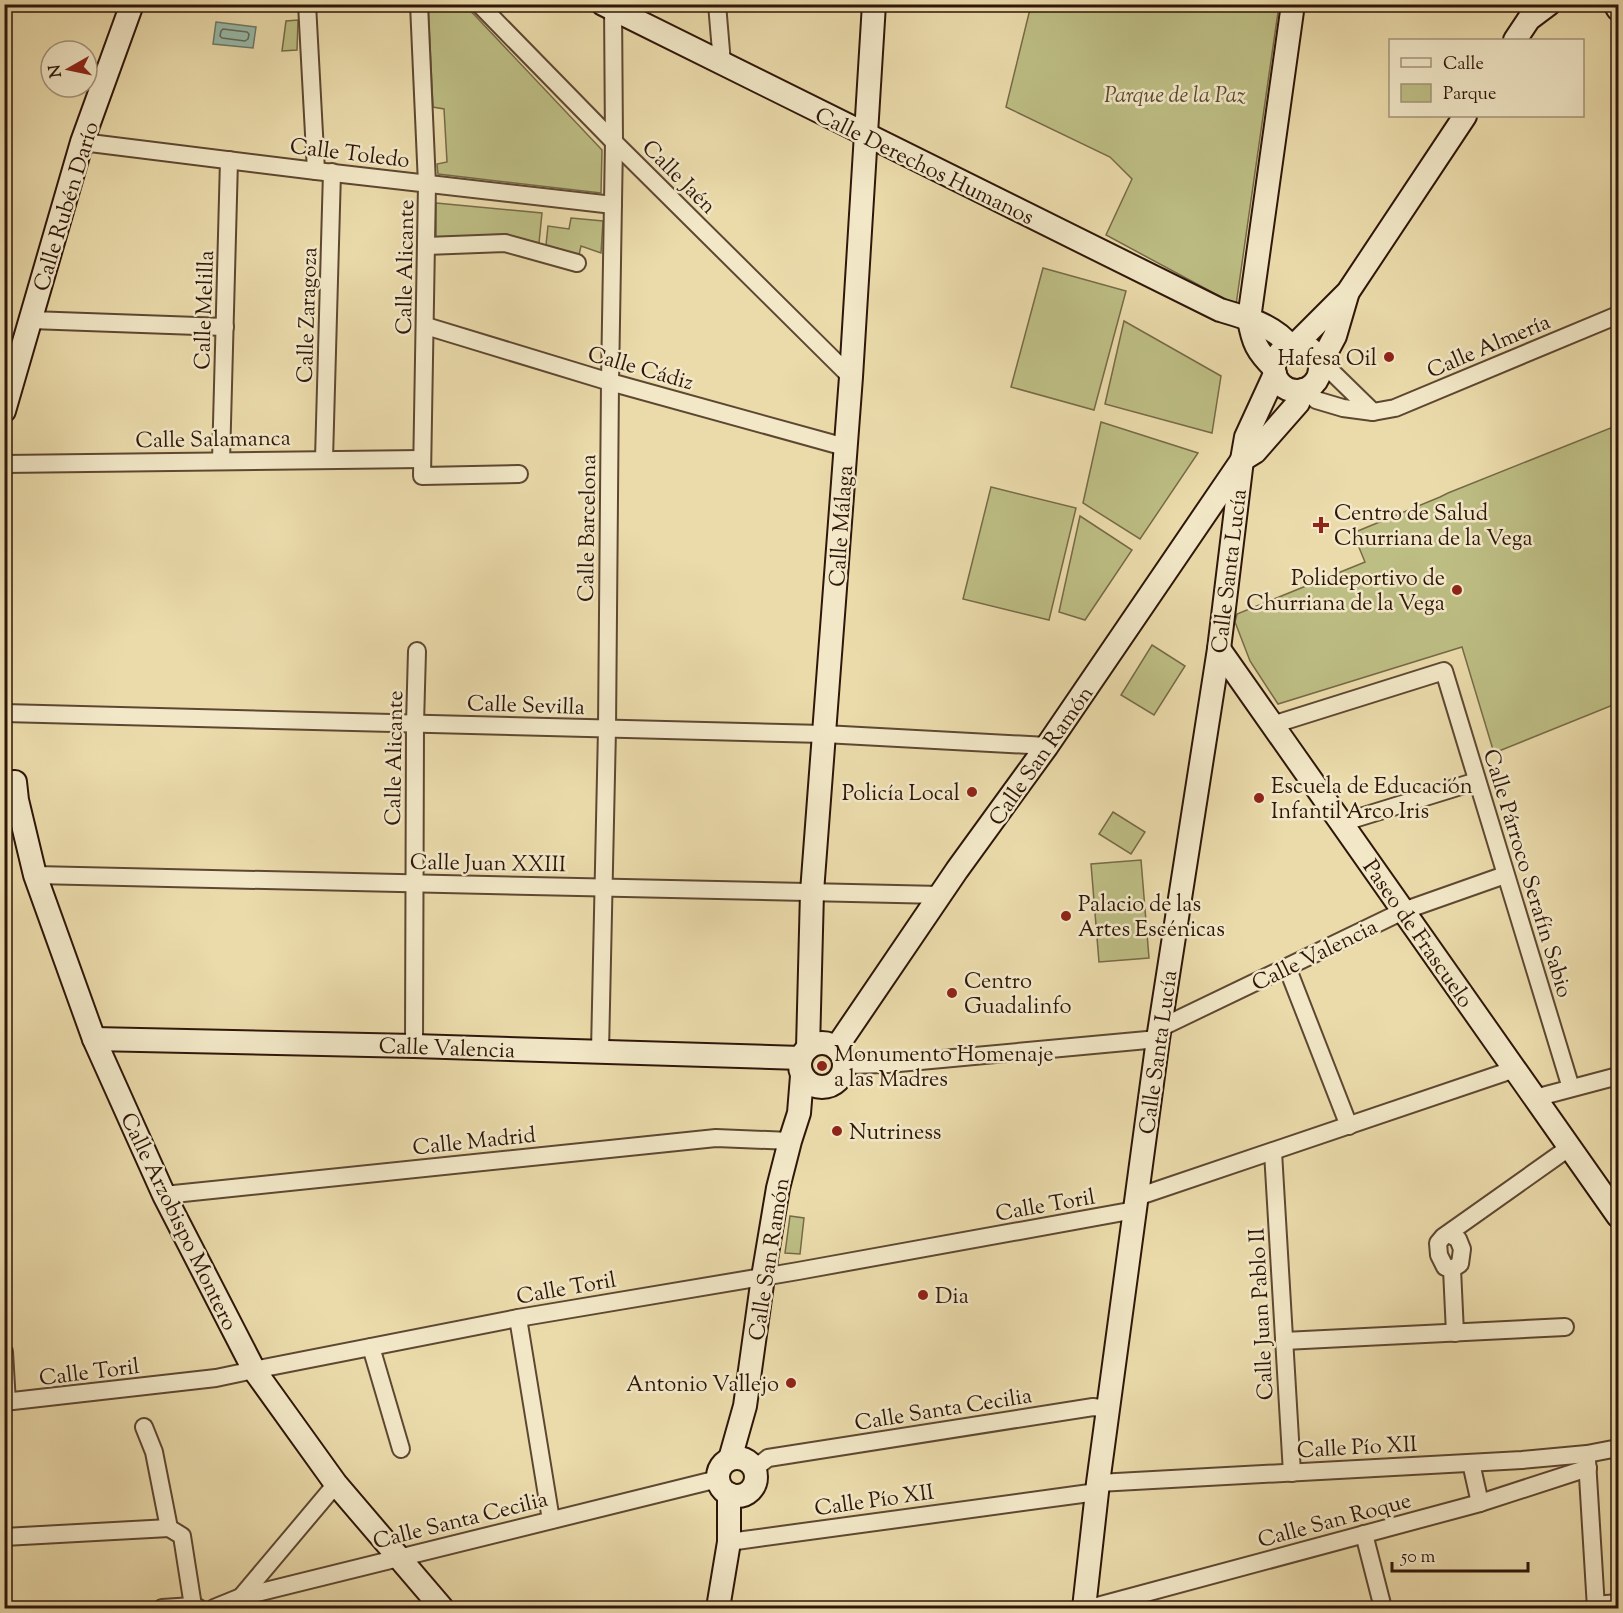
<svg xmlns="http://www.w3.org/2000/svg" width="1623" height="1613" font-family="'Sorts Mill Goudy',serif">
<rect width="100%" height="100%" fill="#ebdbab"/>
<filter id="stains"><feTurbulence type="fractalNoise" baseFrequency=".00333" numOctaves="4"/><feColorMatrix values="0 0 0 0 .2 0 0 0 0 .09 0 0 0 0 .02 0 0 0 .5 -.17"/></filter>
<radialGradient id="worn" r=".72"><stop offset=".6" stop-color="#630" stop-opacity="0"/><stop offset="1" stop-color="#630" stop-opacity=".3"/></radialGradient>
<g fill="#bdbe84" stroke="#766a47" stroke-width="1.5">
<polygon points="428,5 465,5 602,150 601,193 438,174 437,164 447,162 444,109 433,107"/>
<polygon points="1031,5 1279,5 1236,305 1106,235 1132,179 1110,157 1006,107"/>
<polygon points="298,20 297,50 282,51 286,21"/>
<polygon points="436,203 542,213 539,243 505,234 436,238"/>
<polygon points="571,218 603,221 601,253 581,246 579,255 546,245 548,226 569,229"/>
<polygon points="1043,268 1126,291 1094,410 1011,387"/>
<polygon points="1124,321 1221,376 1212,433 1105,404"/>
<polygon points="1101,422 1198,453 1140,539 1083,503"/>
<polygon points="1618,425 1618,703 1494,753 1462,647 1278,704 1250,661 1235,622 1237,614 1365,562 1353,533 1440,497 1448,493"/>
<polygon points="991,487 1076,508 1049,620 963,599"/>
<polygon points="1080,516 1132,550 1085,620 1059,612"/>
<polygon points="1152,645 1185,666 1154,715 1121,695"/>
<polygon points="1113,812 1145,832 1131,854 1099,834"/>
<polygon points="1141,860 1149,958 1099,962 1091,864"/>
<polygon points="790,1216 804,1218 800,1254 785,1253"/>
</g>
<polygon fill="#98bbaa" stroke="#6e796a" stroke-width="1.5" points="216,22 256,27 253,48 213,44"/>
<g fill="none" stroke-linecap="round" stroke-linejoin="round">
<polygon stroke="#64685a" stroke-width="1.5" points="223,29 247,32 249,34 248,39 245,41 222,38 220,36 221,31"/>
<defs>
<g id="street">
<polyline points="307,4 316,171"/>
<polyline points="419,4 427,184 422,476 519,474"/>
<polyline points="479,4 614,142 851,377"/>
<polyline points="717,4 722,63"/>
<polyline points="82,142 316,171 613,205"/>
<polyline points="426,246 505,243 577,263"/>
<polyline points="31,320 225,327"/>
<polyline points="426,326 610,382 845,447"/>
<polyline points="1320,368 1331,371 1373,412"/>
<polyline points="1307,388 1316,400 1343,408 1373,412 1395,408 1618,315"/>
<polyline points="324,459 332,172"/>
<polyline points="221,461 229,160"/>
<polyline points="4,464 422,459"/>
<polyline points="4,713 824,734 1047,746"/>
<polyline points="1272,725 1444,671 1571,1088"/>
<polyline points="1341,823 1477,781"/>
<polyline points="35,875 941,895"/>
<polyline points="1287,967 1349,1126"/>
<polyline points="1160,1028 1403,911 1505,875"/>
<polyline points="414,1046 415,724 417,651"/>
<polyline points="600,1051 607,729 610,382 614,142 613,4"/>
<polyline points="844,1065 888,1064 1158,1039"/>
<polyline points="1535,1098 1618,1076"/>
<polyline points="1273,1152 1292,1473"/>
<polyline points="164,1195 716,1138 790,1141"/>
<polyline points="1137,1197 1515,1069"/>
<polyline points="1449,1234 1458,1239 1462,1249 1460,1264 1452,1269 1445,1267 1439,1255 1438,1243 1443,1237 1570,1147"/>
<polyline points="1452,1269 1455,1333"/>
<polyline points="518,1318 551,1520"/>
<polyline points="1284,1341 1565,1327"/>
<polyline points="371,1347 401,1449"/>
<polyline points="4,1352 7,1403"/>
<polyline points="4,1402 216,1378 254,1370 518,1318 798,1271 1135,1210"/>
<polyline points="144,1427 154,1452 169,1528 182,1536 193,1606"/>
<polyline points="1587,1460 1596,1608"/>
<polyline points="1471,1463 1480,1503"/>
<polyline points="754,1469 768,1458 1093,1407 1108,1409"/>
<polyline points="1098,1483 1522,1460 1587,1454 1618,1448"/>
<polyline points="1364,1534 1383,1608"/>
<polyline points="4,1537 169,1528"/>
<polyline points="729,1542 1097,1492"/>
<polyline points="241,1597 336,1484"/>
<polyline points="1595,1605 1618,1603"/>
<polyline points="162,1608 193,1606 199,1608"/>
<polyline points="214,1608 241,1597 718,1479"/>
<polyline points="1090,1608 1480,1503 1588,1468"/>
</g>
<g id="secondary">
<path d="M 603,4 L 1220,310 C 1244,317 1274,325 1290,346"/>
<polyline points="1615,4 1618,9"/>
<polyline points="1515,40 1529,19 1549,4"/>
<polyline points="1296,344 1348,292 1465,116"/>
<circle cx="1297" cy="368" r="23"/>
<polyline points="1320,364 1335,336 1347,295"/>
<path d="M 1274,368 C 1257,351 1253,343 1249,319 L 1293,4"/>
<polyline points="4,411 82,142 132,4"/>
<polyline points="1219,649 1618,1216"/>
<polyline points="15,782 17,800 35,875 94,1039 164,1195 254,1370 336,1484 442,1608"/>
<polyline points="94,1039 414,1046 801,1058"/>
<circle cx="822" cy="1065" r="22"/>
<polyline points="808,1048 812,892 851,377 874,4"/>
<polyline points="836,1048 957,870 1047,746 1242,460 1255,452 1298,403 1303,390"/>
<circle cx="737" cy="1477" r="19"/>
<polyline points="730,1459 745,1406 763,1277 778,1188 790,1141 799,1113 802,1076"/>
<polyline points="718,1608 729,1542 729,1494"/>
<polyline points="1084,1608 1098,1483 1158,1039 1219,649 1242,460 1246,437 1275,374"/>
</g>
</defs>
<use href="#street" stroke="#5e4732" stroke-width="20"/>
<use href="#secondary" stroke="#2f160a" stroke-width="26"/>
<use href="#street" stroke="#f2e8c8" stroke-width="16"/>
<use href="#secondary" stroke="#f2e8c8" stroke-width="22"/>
</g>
<g fill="#8f2418" stroke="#f2e8c8" stroke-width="2">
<circle cx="1389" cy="357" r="6"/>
<path d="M1318 516h6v6h6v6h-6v6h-6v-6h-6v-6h6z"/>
<circle cx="1457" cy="590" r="6"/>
<circle cx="972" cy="792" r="6"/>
<circle cx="1259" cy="798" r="6"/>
<circle cx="1066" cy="916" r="6"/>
<circle cx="952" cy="993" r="6"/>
<circle cx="822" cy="1066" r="6"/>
<circle cx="837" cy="1131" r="6"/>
<circle cx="923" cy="1295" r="6"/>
<circle cx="791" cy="1383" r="6"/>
</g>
<g text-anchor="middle" stroke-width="5" stroke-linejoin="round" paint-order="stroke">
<g font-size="22" font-style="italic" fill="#5a482f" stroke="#f2e8c8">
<text x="1175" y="102">Parque de la Paz</text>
</g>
<g font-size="22" fill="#2f160a" stroke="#f2e8c8">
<text transform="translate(350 152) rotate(7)" y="8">Calle Toledo</text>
<text transform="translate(925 165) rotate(26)" y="8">Calle Derechos Humanos</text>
<text transform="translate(680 176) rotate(45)" y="8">Calle Jaén</text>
<text transform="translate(65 206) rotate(-73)" y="8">Calle Rubén Darío</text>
<text transform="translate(404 267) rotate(-89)" y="8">Calle Alicante</text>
<text transform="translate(203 310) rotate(-88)" y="8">Calle Melilla</text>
<text transform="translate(306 315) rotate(-88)" y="8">Calle Zaragoza</text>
<text transform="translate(1488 345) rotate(-23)" y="8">Calle Almería</text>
<text transform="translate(641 367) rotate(16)" y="8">Calle Cádiz</text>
<text transform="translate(213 438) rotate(-1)" y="8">Calle Salamanca</text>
<text transform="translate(840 526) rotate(-86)" y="8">Calle Málaga</text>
<text transform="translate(586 528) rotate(-89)" y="8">Calle Barcelona</text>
<text transform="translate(1228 571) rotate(-83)" y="8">Calle Santa Lucía</text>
<text transform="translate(526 704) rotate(2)" y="8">Calle Sevilla</text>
<text transform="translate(1040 755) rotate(-55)" y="8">Calle San Ramón</text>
<text transform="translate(393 758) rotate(-89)" y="8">Calle Alicante</text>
<text transform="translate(488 862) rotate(1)" y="8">Calle Juan XXIII</text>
<text transform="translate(1529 873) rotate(73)" y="8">Calle Párroco Serafín Sabio</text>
<text transform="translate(1419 933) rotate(55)" y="8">Paseo de Frascuelo</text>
<text transform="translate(1314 954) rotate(-26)" y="8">Calle Valencia</text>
<text transform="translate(447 1047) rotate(2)" y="8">Calle Valencia</text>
<text transform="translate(1157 1052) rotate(-82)" y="8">Calle Santa Lucía</text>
<text transform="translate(474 1140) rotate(-6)" y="8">Calle Madrid</text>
<text transform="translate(1045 1204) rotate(-10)" y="8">Calle Toril</text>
<text transform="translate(180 1221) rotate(64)" y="8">Calle Arzobispo Montero</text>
<text transform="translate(768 1259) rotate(-81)" y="8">Calle San Ramón</text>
<text transform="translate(566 1287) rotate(-10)" y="8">Calle Toril</text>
<text transform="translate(1260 1314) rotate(-93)" y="8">Calle Juan Pablo II</text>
<text transform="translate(89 1371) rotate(-7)" y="8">Calle Toril</text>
<text transform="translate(943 1408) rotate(-9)" y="8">Calle Santa Cecilia</text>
<text transform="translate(1357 1446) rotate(-3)" y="8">Calle Pío XII</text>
<text transform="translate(874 1499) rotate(-8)" y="8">Calle Pío XII</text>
<text transform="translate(460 1519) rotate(-14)" y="8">Calle Santa Cecilia</text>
<text transform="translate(1334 1519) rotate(-15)" y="8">Calle San Roque</text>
</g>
<g font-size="22" fill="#2f160a" stroke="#f2e8c8" text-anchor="start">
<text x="1377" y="365" text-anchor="end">Hafesa Oil</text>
<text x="1334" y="520">Centro de Salud<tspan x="1334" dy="25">Churriana de la Vega</tspan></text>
<text x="1445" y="585" text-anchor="end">Polideportivo de<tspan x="1445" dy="25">Churriana de la Vega</tspan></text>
<text x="1271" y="793">Escuela de Educación<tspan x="1271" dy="25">Infantil Arco Iris</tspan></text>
<text x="960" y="800" text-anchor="end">Policía Local</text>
<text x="1078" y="911">Palacio de las<tspan x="1078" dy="25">Artes Escénicas</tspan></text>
<text x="964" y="988">Centro<tspan x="964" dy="25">Guadalinfo</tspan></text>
<text x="834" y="1061">Monumento Homenaje<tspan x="834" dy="25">a las Madres</tspan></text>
<text x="849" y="1139">Nutriness</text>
<text x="935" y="1303">Dia</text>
<text x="779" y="1391" text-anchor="end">Antonio Vallejo</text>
</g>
</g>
<rect width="1623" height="1613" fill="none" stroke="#ebdbab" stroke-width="24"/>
<rect x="6" y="6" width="1611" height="1601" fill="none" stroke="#2f160a" stroke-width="3"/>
<rect x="12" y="12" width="1599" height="1589" fill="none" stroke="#2f160a" stroke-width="1.5"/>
<rect x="1389" y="39" width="195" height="78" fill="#f2e8c8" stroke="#a4947c" stroke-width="1.5"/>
<rect x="1401" y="58" width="30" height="9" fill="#f2e8c8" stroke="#a4947c" stroke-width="1.5"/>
<text x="1443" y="69" font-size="18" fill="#2f160a">Calle</text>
<rect x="1401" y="84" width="30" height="18" fill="#bdbe84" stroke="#a4947c" stroke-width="1.5"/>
<text x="1443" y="99" font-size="18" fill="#2f160a">Parque</text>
<g transform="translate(69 69) rotate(261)"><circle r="28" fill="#f2e8c8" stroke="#a4947c" stroke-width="1.5"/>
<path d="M0-4.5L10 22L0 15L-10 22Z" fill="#8f2418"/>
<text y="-9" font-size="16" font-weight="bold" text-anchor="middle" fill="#2f160a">N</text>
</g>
<path d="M1392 1562v9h136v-9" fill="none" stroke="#2f160a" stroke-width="3"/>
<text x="1401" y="1562" font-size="18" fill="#2f160a" stroke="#f2e8c8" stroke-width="4.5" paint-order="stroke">50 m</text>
<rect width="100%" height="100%" filter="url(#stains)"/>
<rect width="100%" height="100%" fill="url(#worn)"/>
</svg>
